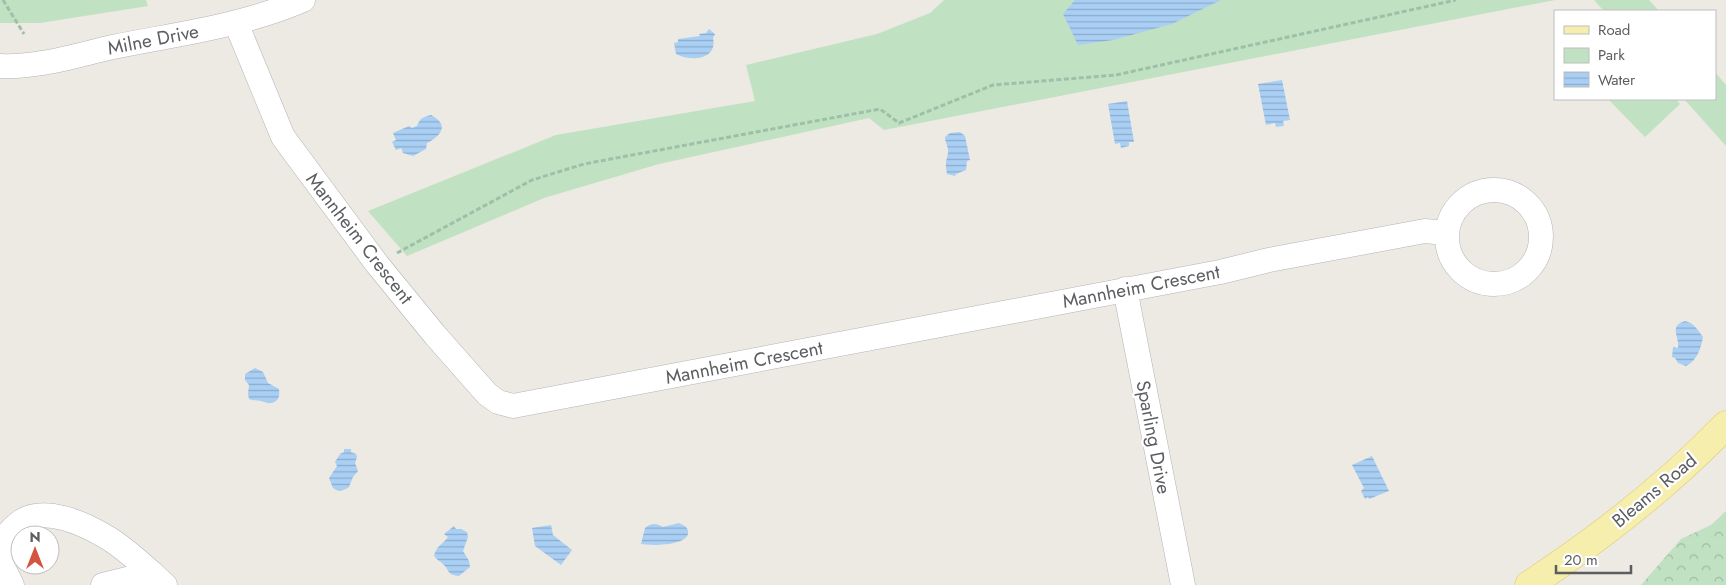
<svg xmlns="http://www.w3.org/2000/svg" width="1726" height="585" font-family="Jost,sans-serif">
<defs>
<pattern id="forest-crowns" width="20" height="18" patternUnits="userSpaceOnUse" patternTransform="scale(1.25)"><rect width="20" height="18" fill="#c1e1c3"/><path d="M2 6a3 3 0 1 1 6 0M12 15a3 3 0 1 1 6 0" fill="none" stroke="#a0baa2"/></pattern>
<pattern id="water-rules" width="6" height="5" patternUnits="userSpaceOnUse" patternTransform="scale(1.25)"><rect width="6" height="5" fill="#a9cff5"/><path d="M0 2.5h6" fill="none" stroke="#8dabca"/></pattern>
</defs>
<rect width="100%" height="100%" fill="#eceae2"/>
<polygon fill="url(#forest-crowns)" points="1726,511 1726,585 1641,585 1681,539 1711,525"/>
<g fill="#c1e1c3">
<polygon points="0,0 146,0 148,6 40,23 0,23"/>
<polygon points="944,0 1555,0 884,130 869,118 659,164 544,198 407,256 368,211 556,135 755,101 746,65 877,34 930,13"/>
<polygon points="1594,0 1649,0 1659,11 1604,11"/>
<polygon points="1715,72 1726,85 1726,146 1684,99 1715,99"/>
<polygon points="1608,99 1676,99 1680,104 1645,137"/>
</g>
<g fill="url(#water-rules)">
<polygon points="1075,0 1221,0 1172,24 1113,40 1078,45 1063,14"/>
<path d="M 709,29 L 715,34 L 713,38 C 718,60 690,62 676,54 L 674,43 L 678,42 L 678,39 L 700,36 L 699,34 L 706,33 Z"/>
<polygon points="1282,80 1290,120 1283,121 1284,126 1276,127 1275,123 1266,125 1258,84"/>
<polygon points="1127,101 1134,142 1129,142 1129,146 1121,148 1120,143 1115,144 1108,104"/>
<path d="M 431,115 C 450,125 441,136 427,143 L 426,149 L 413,156 L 403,153 L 401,148 L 396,150 L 392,142 L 396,140 L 393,133 L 409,126 L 412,128 L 417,126 C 420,118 423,117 431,115 Z"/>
<path d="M 960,132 L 965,136 L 970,160 L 967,161 L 966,170 L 956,174 L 955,176 L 947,174 C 945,162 946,163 948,153 C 949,147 945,143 945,137 L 950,133 Z"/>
<path d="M 1685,321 C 1694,323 1698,330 1703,337 C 1701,348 1697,361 1686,366 L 1678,363 L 1675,358 L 1672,357 L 1673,347 L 1678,348 C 1680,337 1668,326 1685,321 Z"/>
<path d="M 255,368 L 263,372 L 268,383 L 279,389 C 281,403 272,405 261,401 C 256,400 254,401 249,399 L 248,394 L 249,385 L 245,380 L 245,374 Z"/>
<path d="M 344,449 L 351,449 L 351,452 L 356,454 L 357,457 L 355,463 L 358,471 L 353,477 L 349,487 C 343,491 339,492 333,488 L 329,478 L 337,466 L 335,462 L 340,454 L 344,452 Z"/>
<polygon points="1372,456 1389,491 1369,499 1368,497 1365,499 1361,491 1364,488 1352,465"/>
<path d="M 679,523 C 683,525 687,526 688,531 C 691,546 650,546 641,544 L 645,528 C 651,523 656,523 663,527 Z"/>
<polygon points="551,525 553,535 572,550 561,565 535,546 532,528"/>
<path d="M 454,526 L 456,529 L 461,529 L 467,532 L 468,537 L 463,551 L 469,561 L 470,567 L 459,576 C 447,575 450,571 443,564 C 440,561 437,560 434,556 C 437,545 442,545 448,537 L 444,534 Z"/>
</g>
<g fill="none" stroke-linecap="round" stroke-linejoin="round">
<defs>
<g id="minor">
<polyline points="236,23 283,137 377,264 435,335 487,394 498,402 513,406 1220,272 1269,260 1425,231 1446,233"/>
<path d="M 0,66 C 37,68 77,55 113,47 C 177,34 243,26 303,0"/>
<circle cx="1494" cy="237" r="47"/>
<polyline points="1125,289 1183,585"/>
<path d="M 0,559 C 1,542 5,534 19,523 C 43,504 85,524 108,538 C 129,551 147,569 165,585"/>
<polyline points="0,561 12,585"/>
<polyline points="103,585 152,573"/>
</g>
<path id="major" d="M 1529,585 C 1599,539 1668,485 1726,425"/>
</defs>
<use href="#minor" stroke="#b3b4b8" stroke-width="25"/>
<use href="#major" stroke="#e1c666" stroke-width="29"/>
<g stroke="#9cc1a8" stroke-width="3" stroke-dasharray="5 2.5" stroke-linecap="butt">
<polyline points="3,0 24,34"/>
<polyline points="397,253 532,180 584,164 880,109 899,123 993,85 1116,75 1456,0"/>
</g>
<use href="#minor" stroke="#fff" stroke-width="24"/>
<use href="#major" stroke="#f5eead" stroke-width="28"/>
</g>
<g text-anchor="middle" stroke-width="4.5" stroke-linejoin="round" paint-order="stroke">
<g font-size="19" fill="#5b5d61" stroke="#fff">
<text transform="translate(153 39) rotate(-11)" y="7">Milne Drive</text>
<text transform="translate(360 238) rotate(52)" y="7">Mannheim Crescent</text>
<text transform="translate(1141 286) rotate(-11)" y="7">Mannheim Crescent</text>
<text transform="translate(744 362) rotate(-11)" y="7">Mannheim Crescent</text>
<text transform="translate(1154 437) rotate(79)" y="7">Sparling Drive</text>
<text transform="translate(1654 490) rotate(-40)" y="7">Bleams Road</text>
</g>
</g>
<rect x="1554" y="10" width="162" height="90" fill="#ffffff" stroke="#bdbec0"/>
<rect x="1564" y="26" width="25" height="8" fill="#f5eead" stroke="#bdbec0"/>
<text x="1598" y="35" font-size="15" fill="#5b5d61">Road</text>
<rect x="1564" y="48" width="25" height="15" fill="#c1e1c3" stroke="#bdbec0"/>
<text x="1598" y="60" font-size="15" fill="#5b5d61">Park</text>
<rect x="1564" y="72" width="25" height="15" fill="url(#water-rules)" stroke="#bdbec0"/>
<text x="1598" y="85" font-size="15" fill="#5b5d61">Water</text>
<g transform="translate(35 550)"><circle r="24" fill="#ffffff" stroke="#bdbec0"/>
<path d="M0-4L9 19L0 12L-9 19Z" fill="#d5543f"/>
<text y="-8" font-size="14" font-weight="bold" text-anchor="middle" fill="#5b5d61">N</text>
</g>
<path d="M1556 565v8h75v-8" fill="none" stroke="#5b5d61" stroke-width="2.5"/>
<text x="1564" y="565" font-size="15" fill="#5b5d61" stroke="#ffffff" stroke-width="4" paint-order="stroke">20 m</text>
</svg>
